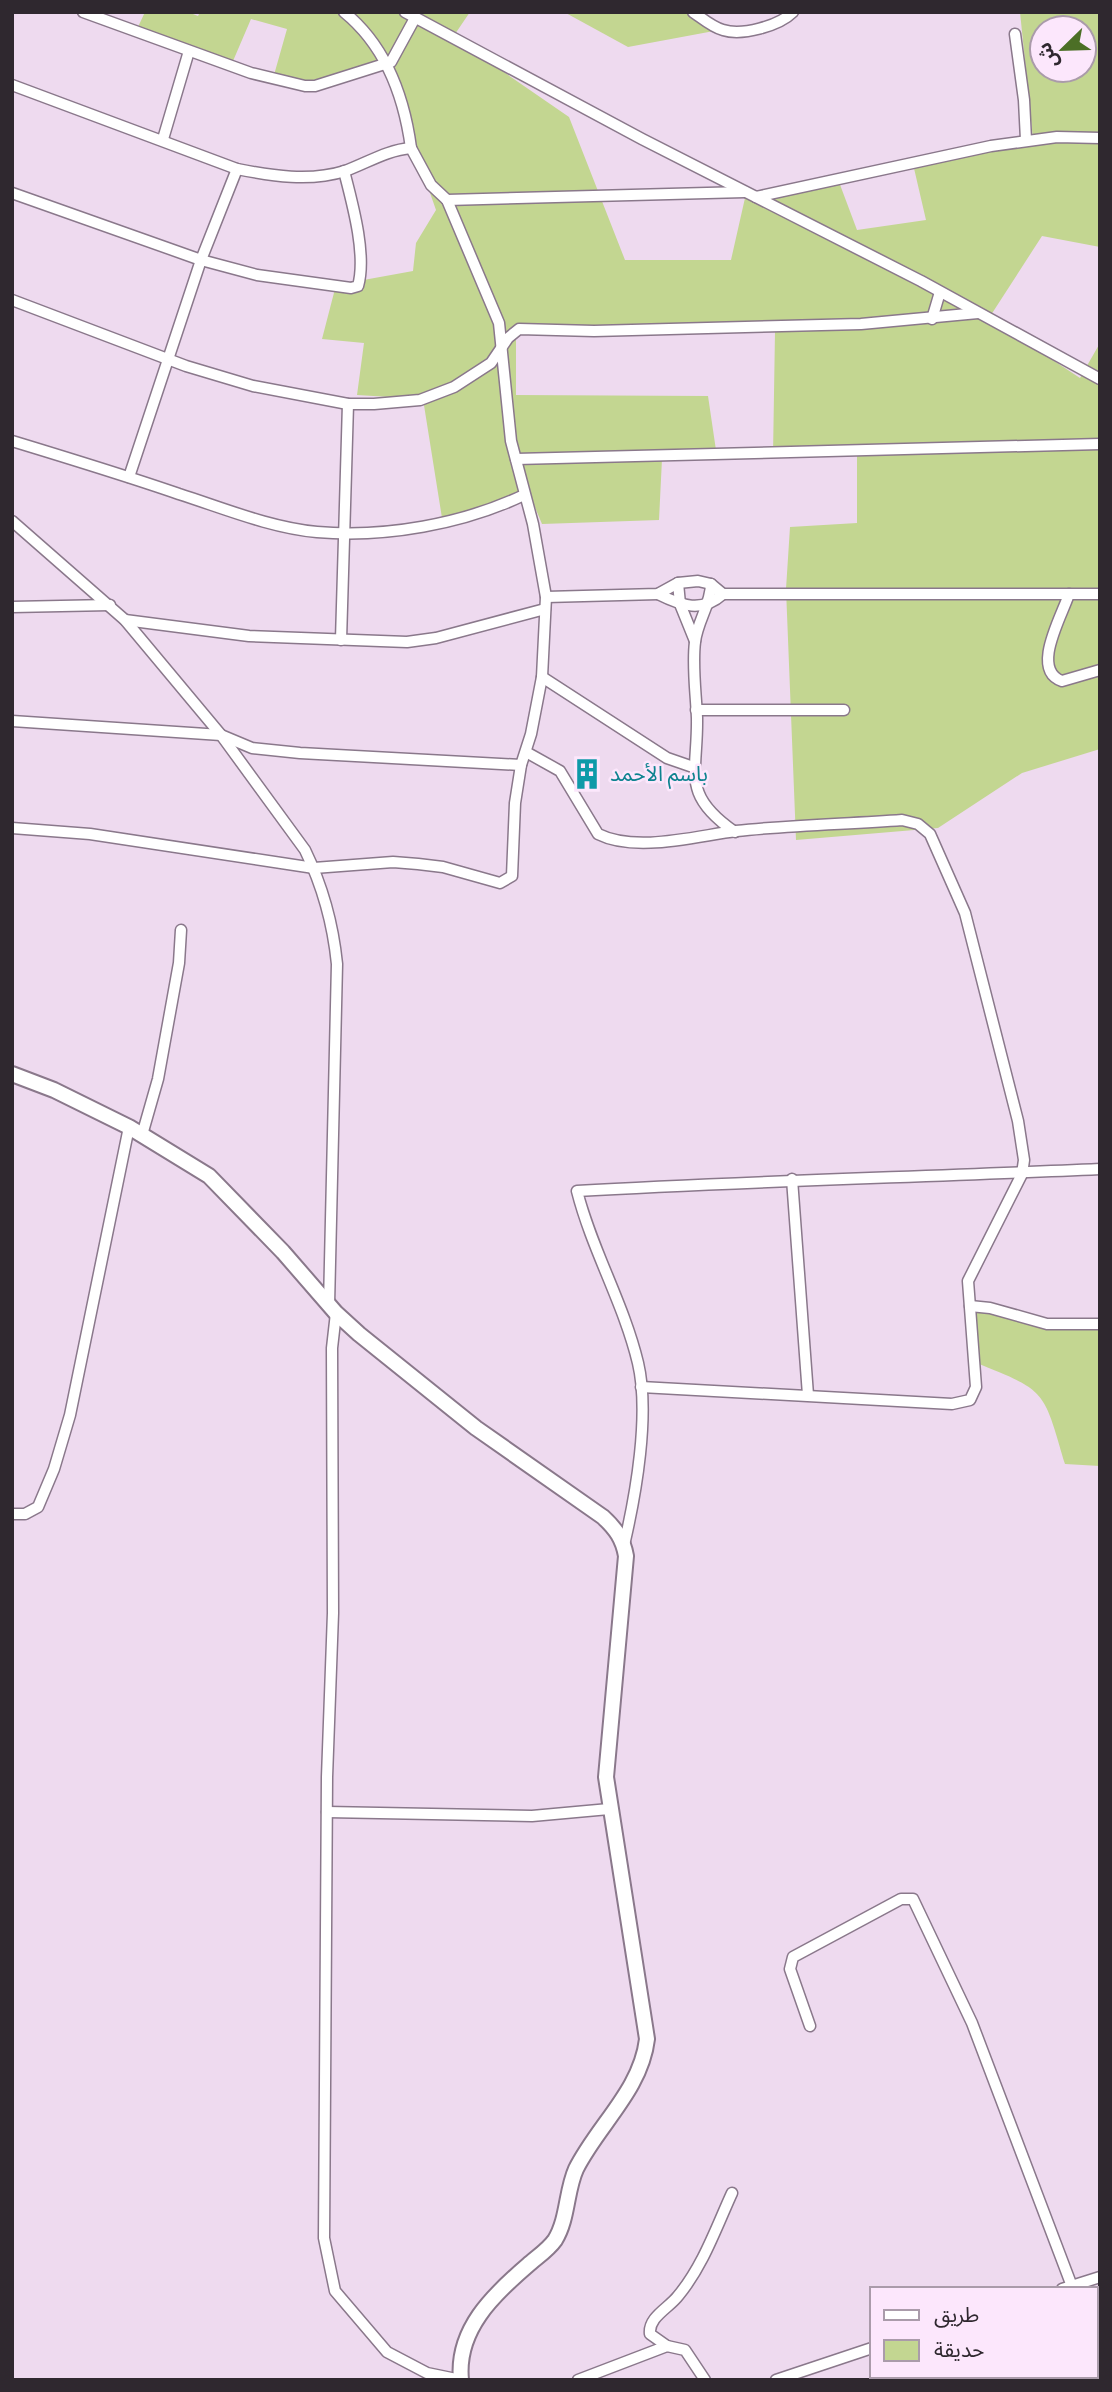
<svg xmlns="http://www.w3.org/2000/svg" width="1112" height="2392" font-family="'Source Serif 4','Noto Sans Arabic',serif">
<rect width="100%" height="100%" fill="#eedaef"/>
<g fill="#c3d691" fill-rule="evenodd">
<path d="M 145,12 L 188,12 L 198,16 L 200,12 L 470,12 L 453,37 L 569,117 L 625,260 L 731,260 L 745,198 L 839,182 L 857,230 L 926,220 L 913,164 L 1033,139 L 1020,12 L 1100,12 L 1100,247 L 1042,236 L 989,318 L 1080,378 L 1100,343 L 1100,749 L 1022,773 L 938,828 L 796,840 L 786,589 L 790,527 L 857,523 L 857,452 L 773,455 L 775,332 L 516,327 L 516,395 L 708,396 L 717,457 L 662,459 L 659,520 L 542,524 L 529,493 L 442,518 L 423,399 L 357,395 L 364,343 L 322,339 L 336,285 L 413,271 L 416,243 L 436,210 L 384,62 L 309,81 L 272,82 L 287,29 L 251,19 L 233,61 L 138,27 ZM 1042,28 L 1084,28 L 1084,70 L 1042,70 Z"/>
<polygon points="564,12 685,12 714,31 628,47"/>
<path d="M 964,1305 L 1100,1328 L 1100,1466 L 1065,1464 C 1043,1389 1047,1391 974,1362 Z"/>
</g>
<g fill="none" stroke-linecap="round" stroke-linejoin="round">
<defs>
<g id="street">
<polyline points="83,12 251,73 305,86 315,86 391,62 415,18"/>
<path d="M 344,12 C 386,46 404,96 411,148"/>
<polyline points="405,12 642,139 921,281 1100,379"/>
<path d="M 693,12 C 702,18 712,27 723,30 C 742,36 779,26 793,12"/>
<polyline points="1015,34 1024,100 1026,140"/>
<path d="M 12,85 L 237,169 C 272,176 310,182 345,171 C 367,163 387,150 411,148 L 431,185 L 447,200 L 745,192"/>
<polyline points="163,139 189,51"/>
<path d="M 12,193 L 201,260 L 257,275 L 351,288 L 358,286 C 367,255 352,202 344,171"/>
<polyline points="756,197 991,146 1057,137 1100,138"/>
<polyline points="12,300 186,366 253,386 348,404 374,404 420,400 454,387 491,363 508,338 519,329 594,331 861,324 978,313"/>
<polyline points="932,319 940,292"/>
<path d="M 12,441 C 68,458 124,475 179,494 C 223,508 271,528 317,532 C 385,538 463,524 524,495"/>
<polyline points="516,459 1100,444"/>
<polyline points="129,477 201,260 237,169"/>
<path d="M 12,521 L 125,620 L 221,735 L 305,850 C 323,887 333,924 337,964 L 329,1305"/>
<polyline points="678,583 680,604 695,641"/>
<path d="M 711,584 C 711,604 697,622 695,642 C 692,666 696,693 697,718 C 698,773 680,794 735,832"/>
<path d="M 658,594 C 682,606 702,613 723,594"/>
<path d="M 1069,594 C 1062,616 1030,670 1062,681 L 1100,670"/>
<polyline points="546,597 658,594 678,583 698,581 711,584 723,594 1100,594"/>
<polyline points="12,607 110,605"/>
<polyline points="125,620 249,636 407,642 436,638 545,609"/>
<polyline points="341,640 348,404"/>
<polyline points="542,677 667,758 693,767"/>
<polyline points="696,710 844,710"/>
<polyline points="12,721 221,735 252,748 300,753 521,765"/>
<path d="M 526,752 L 560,771 L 598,834 C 636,853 696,836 736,831 C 791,825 847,824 902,820 L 918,824 L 930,834 L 965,913 L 1018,1121 L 1024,1160 L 1022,1174 L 968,1281 L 976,1387 L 970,1400 L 952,1404 L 641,1387"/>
<polyline points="12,828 90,834 314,868 393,862 418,864 443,867 500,883 512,876 515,803 521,765 531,734 542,677 546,597 533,524 511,441 499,323 447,200"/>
<polyline points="142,1135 158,1079 179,963 181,930"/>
<polyline points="792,1179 808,1395"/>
<polyline points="970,1306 990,1308 1047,1324 1100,1324"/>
<polyline points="336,1313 332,1348 333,1613 327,1777 324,2238 335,2291 387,2352 427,2373 461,2380"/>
<polyline points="12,1514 25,1514 38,1507 54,1469 70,1415 129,1127"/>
<path d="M 624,1545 C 636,1494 650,1414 638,1363 C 624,1304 592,1250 577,1191 C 751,1181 926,1177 1100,1169"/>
<polyline points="327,1812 532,1816 609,1809"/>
<polyline points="810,2026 790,1969 793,1957 901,1899 913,1899 972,2023 1073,2289"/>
<polyline points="1062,2289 1100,2277"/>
<polyline points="1096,2340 1100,2349"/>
<path d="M 667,2346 L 650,2334 C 648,2317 669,2308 678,2296 C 703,2266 716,2228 732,2193"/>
<polyline points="578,2380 667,2346 685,2350 705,2380"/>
<polyline points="776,2380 872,2348"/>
</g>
<path id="secondary" d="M 12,1074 L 54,1090 L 129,1127 L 209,1176 L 283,1252 L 336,1313 L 359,1334 L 476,1428 L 603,1517 C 616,1529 623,1539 626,1556 L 606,1777 L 647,2039 C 641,2090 598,2125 576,2169 C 566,2191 568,2219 555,2240 C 548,2250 537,2257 528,2265 C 493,2295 456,2330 461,2380"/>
</defs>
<use href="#street" stroke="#8a788b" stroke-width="13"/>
<use href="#secondary" stroke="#8a788b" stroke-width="18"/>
<use href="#street" stroke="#fff" stroke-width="10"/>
<use href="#secondary" stroke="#fff" stroke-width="14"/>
</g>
<defs>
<symbol id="building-bare" viewBox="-9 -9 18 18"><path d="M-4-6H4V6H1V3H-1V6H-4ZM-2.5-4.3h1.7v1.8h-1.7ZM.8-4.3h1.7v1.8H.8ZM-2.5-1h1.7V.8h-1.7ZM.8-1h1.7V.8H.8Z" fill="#0f9aa8" stroke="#fce7fc" stroke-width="2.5" paint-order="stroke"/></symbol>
</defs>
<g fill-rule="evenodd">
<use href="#building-bare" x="565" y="752" width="44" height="44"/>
</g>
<g text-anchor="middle" stroke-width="5" stroke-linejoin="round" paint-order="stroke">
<g font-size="21" fill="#0d838f" stroke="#fce7fc" text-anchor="start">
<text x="610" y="781">باسم الأحمد</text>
</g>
</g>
<rect width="1112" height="2392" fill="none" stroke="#2f282f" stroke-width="28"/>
<rect x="870" y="2287" width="228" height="91" fill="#fce7fc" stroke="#aa9baa" stroke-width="2"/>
<rect x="884" y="2310" width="35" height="10" fill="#ffffff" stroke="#aa9baa" stroke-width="2"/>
<text x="934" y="2322" font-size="21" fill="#2f282f">طريق</text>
<rect x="884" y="2340" width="35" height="21" fill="#c3d691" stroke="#aa9baa" stroke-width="2"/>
<text x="934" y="2357" font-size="21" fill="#2f282f">حديقة</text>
<g transform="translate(1063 49) rotate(247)"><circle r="33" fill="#fce7fc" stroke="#aa9baa" stroke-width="2"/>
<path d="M0-5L12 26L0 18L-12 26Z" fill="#4c6f26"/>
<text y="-10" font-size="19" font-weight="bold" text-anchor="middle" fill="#2f282f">ش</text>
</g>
</svg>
